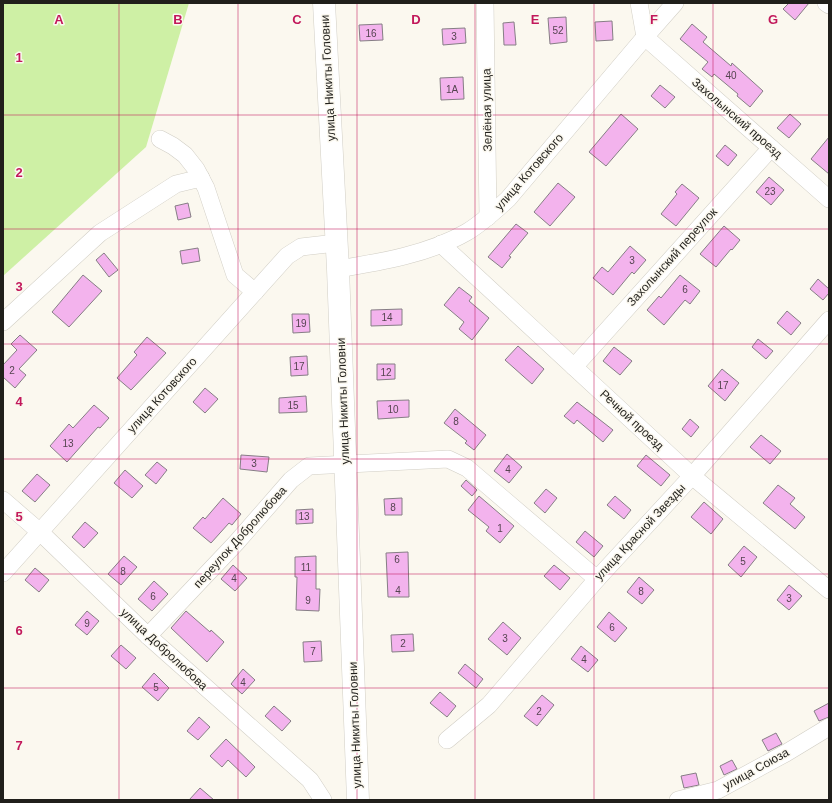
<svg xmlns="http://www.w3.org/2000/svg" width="832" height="803" font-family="Arial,sans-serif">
<rect width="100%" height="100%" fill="#fbf8ef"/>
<polygon fill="#cef0a5" points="3,3 189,3 146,147 3,276"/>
<g fill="#f3b3ed" stroke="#867e85">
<polygon points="789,3 809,3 795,20 783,9"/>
<polygon points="566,17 567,42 550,44 548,18"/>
<polygon points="612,21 613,40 596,41 595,22"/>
<polygon points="514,22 516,45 504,45 503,23"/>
<polygon points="382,24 383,40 360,41 359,25"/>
<polygon points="692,24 707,37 703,42 731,66 732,63 763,91 750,107 737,96 738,94 714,74 712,77 702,69 708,62 680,39"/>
<polygon points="465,28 466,43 443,45 442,29"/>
<polygon points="463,77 464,99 441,100 440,78"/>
<polygon points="660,85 675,97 665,108 651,96"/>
<polygon points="621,114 638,129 606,166 589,152"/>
<polygon points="790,114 801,124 789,138 777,128"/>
<polygon points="829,137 829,174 811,159"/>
<polygon points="725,145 737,155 728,166 716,156"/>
<polygon points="769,177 784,190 771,205 756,192"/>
<polygon points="558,183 575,197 550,226 534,212"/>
<polygon points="682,184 699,198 676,226 661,214 677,194 675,192"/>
<polygon points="188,203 191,217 178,220 175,206"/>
<polygon points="516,224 528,233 509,256 511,257 502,268 488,257"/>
<polygon points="724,226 740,240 732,250 731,249 716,267 700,254"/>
<polygon points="630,246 646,260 634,274 632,272 613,295 593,278 602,267 608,272"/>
<polygon points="198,248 200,261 182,264 180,251"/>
<polygon points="104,253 118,270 109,277 96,260"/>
<polygon points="83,275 102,291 69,327 52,312"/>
<polygon points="680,275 700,291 690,304 685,300 664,325 647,310 659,296 661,298"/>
<polygon points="818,279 829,289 829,293 823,300 810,289"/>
<polygon points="459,287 472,297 469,301 489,318 472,340 459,329 464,322 444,305"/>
<polygon points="402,309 402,325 371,326 371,310"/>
<polygon points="787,311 801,323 791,335 777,323"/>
<polygon points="292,314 309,314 310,332 293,333"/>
<polygon points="20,335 37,350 19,369 26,375 15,388 3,377 3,365 17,350 11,344"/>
<polygon points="147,337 166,353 131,390 117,378 137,355 134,352"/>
<polygon points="758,339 773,351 766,359 752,347"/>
<polygon points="518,346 544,369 532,384 505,360"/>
<polygon points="614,347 632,361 620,375 603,361"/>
<polygon points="307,356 308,375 291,376 290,357"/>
<polygon points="377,364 395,364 395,379 377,380"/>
<polygon points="722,369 739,383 725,401 708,386"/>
<polygon points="205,388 218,399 205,413 193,402"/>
<polygon points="306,396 307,412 279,413 279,398"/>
<polygon points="409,400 409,417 378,419 377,401"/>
<polygon points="577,402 613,430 603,442 577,420 574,424 564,416"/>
<polygon points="94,405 109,418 100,428 98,427 67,462 50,446 69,424 73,428"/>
<polygon points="455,409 486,435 474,450 465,443 467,441 444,423"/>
<polygon points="690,419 699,427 691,437 682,429"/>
<polygon points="761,435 781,451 770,464 750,447"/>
<polygon points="507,454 522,467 509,483 494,471"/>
<polygon points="241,455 269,457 267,472 240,469"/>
<polygon points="646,455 670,475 661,486 637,466"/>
<polygon points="157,462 167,470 156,484 145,475"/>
<polygon points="125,470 143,486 132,498 114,483"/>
<polygon points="37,474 50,485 35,502 22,491"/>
<polygon points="466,480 477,490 472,496 461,486"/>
<polygon points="778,485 795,498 790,504 805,517 795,529 763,503"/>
<polygon points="546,489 557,498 545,513 534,503"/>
<polygon points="479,496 514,526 500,543 486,531 489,527 468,510"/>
<polygon points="615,496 631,510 624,519 607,505"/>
<polygon points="223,498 241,514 232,525 229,523 211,543 193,528 203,517 205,519"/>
<polygon points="402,498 402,515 385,515 384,499"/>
<polygon points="704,502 723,519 711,534 691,517"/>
<polygon points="313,509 313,523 296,524 296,510"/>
<polygon points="85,522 98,533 84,548 72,537"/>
<polygon points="585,531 603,546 594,557 576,542"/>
<polygon points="744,546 757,557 741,577 728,565"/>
<polygon points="408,552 409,597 388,597 386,553"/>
<polygon points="124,556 137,567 121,585 108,574"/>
<polygon points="316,556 316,589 320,589 319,611 296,610 297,577 295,577 295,557"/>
<polygon points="233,565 247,578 235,591 221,579"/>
<polygon points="554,565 570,578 560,590 544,576"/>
<polygon points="35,568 49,580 39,592 25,580"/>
<polygon points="639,577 654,590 642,604 627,592"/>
<polygon points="154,581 168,594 152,611 138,599"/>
<polygon points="789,585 802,596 789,610 777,600"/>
<polygon points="87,611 99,621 87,635 75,625"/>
<polygon points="186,611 210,632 211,630 224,642 207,662 171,628"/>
<polygon points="609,612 627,628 615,642 597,627"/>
<polygon points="503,622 521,638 507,655 488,639"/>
<polygon points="413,634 414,651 392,652 391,635"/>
<polygon points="321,641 322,661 304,662 303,642"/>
<polygon points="121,645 136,658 126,669 111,656"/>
<polygon points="581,646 598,660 588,672 571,659"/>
<polygon points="465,664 483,679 476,688 458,673"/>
<polygon points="243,669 255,680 242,694 231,684"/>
<polygon points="154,673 169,688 158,701 142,687"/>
<polygon points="440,692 456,706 447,717 430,703"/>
<polygon points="542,695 554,705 537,726 524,716"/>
<polygon points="829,703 829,717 819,721 814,711"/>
<polygon points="274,706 291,721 282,731 265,716"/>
<polygon points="199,717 210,727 198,740 187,731"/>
<polygon points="776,733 782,744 768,751 762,740"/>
<polygon points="226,739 255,767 246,777 228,760 222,767 210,756"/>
<polygon points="732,760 737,769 724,775 720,766"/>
<polygon points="696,773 699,785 684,788 681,776"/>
<polygon points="200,788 214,800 189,800"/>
</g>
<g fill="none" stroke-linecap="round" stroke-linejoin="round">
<defs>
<g id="minor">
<polyline points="485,3 488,217"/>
<polyline points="639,3 645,37"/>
<polyline points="826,3 829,5"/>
<polyline points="645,37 829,199"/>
<polyline points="160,139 173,146 185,155 196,169 206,188 235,275 255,292"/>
<polyline points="441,244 692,476 829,590"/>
<path d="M 338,269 C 381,262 429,254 467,232 C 482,223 495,211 508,199 L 645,37 L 675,3"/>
<polyline points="3,322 100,233 176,184 201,178"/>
<polyline points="574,367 771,148"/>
<polyline points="3,500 40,532 148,636 310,780 323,800"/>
<polyline points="3,573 287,256 301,247 336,243"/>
<polyline points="148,636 236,543 291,480 309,466 448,459 467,468 597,579"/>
<polyline points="447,740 489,705 597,579 692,476 829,320"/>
<polyline points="678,800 718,790 786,753 829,727"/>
</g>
<polyline id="major" points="324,3 338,269 358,800"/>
</defs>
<use href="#minor" stroke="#d1cec5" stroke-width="18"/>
<use href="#major" stroke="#d1cec5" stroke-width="23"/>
<use href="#minor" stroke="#fff" stroke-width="17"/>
<use href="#major" stroke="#fff" stroke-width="22"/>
</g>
<path fill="none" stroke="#c2185b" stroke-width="1" stroke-opacity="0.55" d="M 119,3 L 119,800M 238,3 L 238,800M 357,3 L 357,800M 475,3 L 475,800M 594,3 L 594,800M 713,3 L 713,800M 3,115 L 829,115M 3,229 L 829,229M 3,344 L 829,344M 3,459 L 829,459M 3,574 L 829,574M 3,688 L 829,688"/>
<g text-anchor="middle" stroke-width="3" stroke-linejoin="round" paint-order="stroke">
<g font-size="10" fill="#554450">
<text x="558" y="34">52</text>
<text x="371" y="37">16</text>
<text x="454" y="40">3</text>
<text x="731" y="79">40</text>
<text x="452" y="93">1А</text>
<text x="770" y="195">23</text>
<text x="632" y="264">3</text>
<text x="685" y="293">6</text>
<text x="387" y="321">14</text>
<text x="301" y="327">19</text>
<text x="299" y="370">17</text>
<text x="12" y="374">2</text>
<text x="386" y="376">12</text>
<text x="723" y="389">17</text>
<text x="293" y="409">15</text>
<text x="393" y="413">10</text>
<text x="456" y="425">8</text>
<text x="68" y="447">13</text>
<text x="254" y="467">3</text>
<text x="508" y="473">4</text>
<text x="393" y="511">8</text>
<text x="304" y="520">13</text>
<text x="500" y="532">1</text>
<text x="397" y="563">6</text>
<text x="743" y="565">5</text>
<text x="306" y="571">11</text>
<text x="123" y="575">8</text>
<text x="234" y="582">4</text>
<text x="398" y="594">4</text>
<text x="641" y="595">8</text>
<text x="153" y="600">6</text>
<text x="789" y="602">3</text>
<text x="308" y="604">9</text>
<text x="87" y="627">9</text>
<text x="612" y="631">6</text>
<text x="505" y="642">3</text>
<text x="403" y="647">2</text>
<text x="313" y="655">7</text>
<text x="584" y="663">4</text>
<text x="243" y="686">4</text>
<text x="156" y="691">5</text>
<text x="539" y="715">2</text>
</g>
<g font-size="12" fill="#201f1b" stroke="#fbf8ef">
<text transform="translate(328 78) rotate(-93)" y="4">улица Никиты Головни</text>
<text transform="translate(487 110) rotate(-91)" y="4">Зелёная улица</text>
<text transform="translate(737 118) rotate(41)" y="4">Захолынский проезд</text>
<text transform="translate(529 172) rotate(-49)" y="4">улица Котовского</text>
<text transform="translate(672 257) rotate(-48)" y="4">Захолынский переулок</text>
<text transform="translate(162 395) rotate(-48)" y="4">улица Котовского</text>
<text transform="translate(343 401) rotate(-92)" y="4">улица Никиты Головни</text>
<text transform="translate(632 420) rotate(43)" y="4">Речной проезд</text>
<text transform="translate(640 532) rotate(-47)" y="4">улица Красной Звезды</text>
<text transform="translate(240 537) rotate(-48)" y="4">переулок Добролюбова</text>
<text transform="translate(164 649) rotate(43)" y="4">улица Добролюбова</text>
<text transform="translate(355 725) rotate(-92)" y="4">улица Никиты Головни</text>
<text transform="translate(756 769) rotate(-29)" y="4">улица Союза</text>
</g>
</g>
<g font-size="13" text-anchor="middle" font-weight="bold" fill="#c2185b" stroke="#fbf8ef" stroke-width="3" stroke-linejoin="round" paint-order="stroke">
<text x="59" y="24">A</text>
<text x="178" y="24">B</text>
<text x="297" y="24">C</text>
<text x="416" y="24">D</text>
<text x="535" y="24">E</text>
<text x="654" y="24">F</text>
<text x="773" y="24">G</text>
<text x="19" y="62">1</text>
<text x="19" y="177">2</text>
<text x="19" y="291">3</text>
<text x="19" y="406">4</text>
<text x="19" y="521">5</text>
<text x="19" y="635">6</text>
<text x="19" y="750">7</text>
</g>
<rect width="832" height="803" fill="none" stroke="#201f1b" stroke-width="8"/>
</svg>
